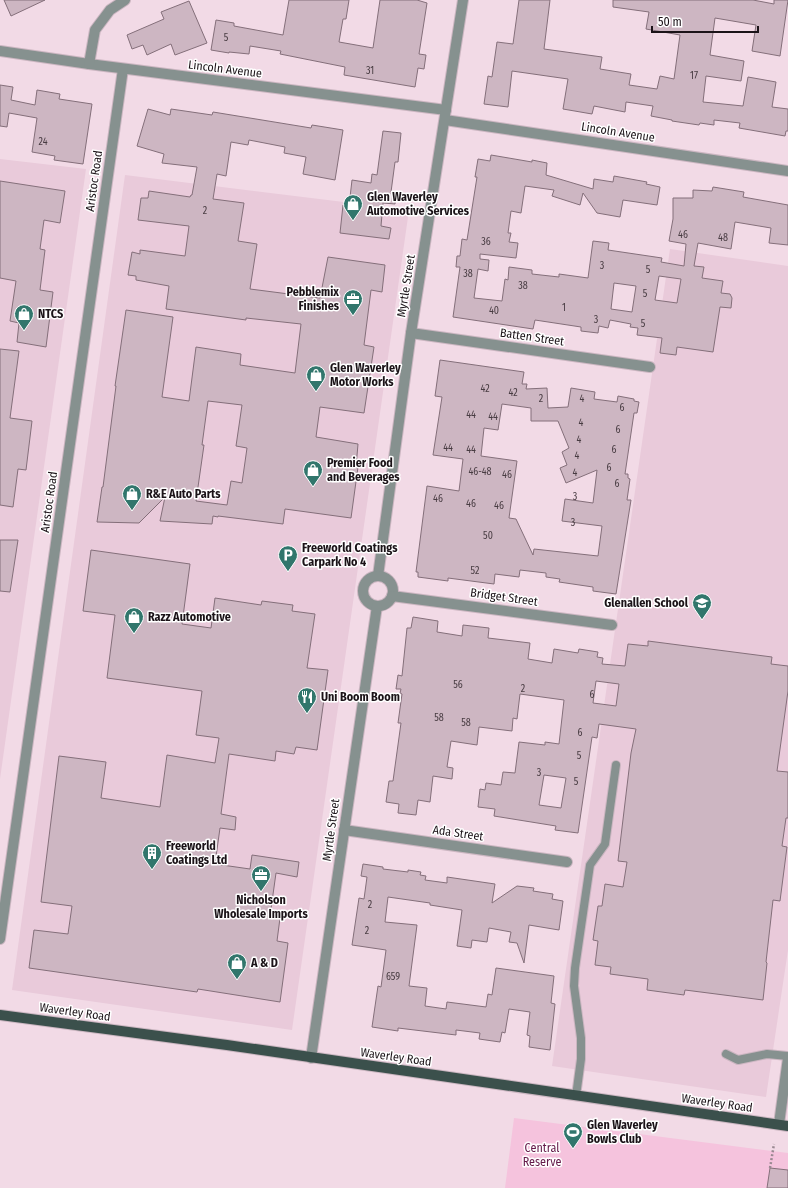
<svg xmlns="http://www.w3.org/2000/svg" width="788" height="1188" font-family="'Fira Sans Condensed',sans-serif">
<rect width="100%" height="100%" fill="#f2dae6"/>
<g fill="#e9cada">
<polygon points="0,159 86,169 0,779"/>
<polygon points="125,175 409,210 292,1030 12,990"/>
<polygon points="670,249 788,266 788,950 766,1097 552,1066"/>
</g>
<polygon fill="#f5c3dd" points="514,1118 788,1153 788,1188 505,1188"/>
<g fill="#cdb6c2" stroke="#846f7a" fill-rule="evenodd">
<polygon points="4,0 45,0 11,16"/>
<polygon points="289,0 349,0 346,19 343,19 339,42 373,48 380,0 417,0 427,3 419,54 426,55 424,69 418,68 415,87 344,75 345,67 280,54 281,51 250,46 249,54 229,52 229,53 211,50 216,20 234,23 234,26 283,35"/>
<polygon points="519,0 550,0 544,49 602,57 600,69 631,74 629,85 657,89 660,76 674,79 680,35 646,29 649,12 613,7 613,0 753,0 774,4 774,0 788,0 780,56 752,51 756,25 715,18 710,55 744,61 741,81 706,76 703,102 743,106 748,77 776,82 772,107 788,109 788,131 786,131 785,136 739,128 740,123 714,120 714,125 700,123 699,125 672,121 672,120 651,116 653,106 626,102 625,112 594,106 592,114 563,109 568,79 512,71 508,107 484,104 488,76 492,77 497,42 513,44"/>
<polygon points="189,1 207,43 175,55 171,44 147,55 143,45 132,49 127,35 164,19 161,12"/>
<polygon points="0,85 13,87 11,100 35,105 37,90 60,94 59,99 92,104 83,164 54,160 55,156 32,152 37,118 9,113 7,127 0,126"/>
<path d="M 148,109 L 170,115 L 171,109 L 212,115 L 213,112 L 311,128 L 312,125 L 343,130 L 335,180 L 303,174 L 306,157 L 284,153 L 285,147 L 249,140 L 248,145 L 231,142 L 226,176 L 217,174 L 213,199 L 244,203 L 238,241 L 257,244 L 250,289 L 320,298 L 328,257 L 385,265 L 382,292 L 371,290 L 364,345 L 374,347 L 364,413 L 320,407 L 316,437 L 358,444 L 356,467 L 358,467 L 351,518 L 285,509 L 283,524 L 218,516 L 218,517 L 213,516 L 212,524 L 160,521 L 165,497 L 139,523 L 97,522 L 102,487 L 103,487 L 116,386 L 115,386 L 126,310 L 173,317 L 162,397 L 189,401 L 196,347 L 241,354 L 240,365 L 295,373 L 301,324 L 246,318 L 246,320 L 166,309 L 169,286 L 136,280 L 136,276 L 128,275 L 132,252 L 140,254 L 140,250 L 185,256 L 189,226 L 138,220 L 141,198 L 148,198 L 149,191 L 190,197 L 191,195 L 192,195 L 197,167 L 162,163 L 164,154 L 137,146 ZM 208,401 L 242,405 L 236,446 L 247,448 L 242,483 L 231,481 L 227,505 L 196,501 L 204,445 L 202,445 Z"/>
<polygon points="383,131 401,133 398,162 395,162 391,192 396,193 395,204 383,203 381,226 391,228 389,239 340,233 343,205 349,206 352,180 371,183 372,174 377,175"/>
<path d="M 491,155 L 532,162 L 532,160 L 547,163 L 546,175 L 593,189 L 594,179 L 613,182 L 614,176 L 647,182 L 646,184 L 660,187 L 657,205 L 623,200 L 620,217 L 597,213 L 583,193 L 580,205 L 552,196 L 554,190 L 525,186 L 521,213 L 511,211 L 508,233 L 511,233 L 509,242 L 518,243 L 516,258 L 480,254 L 480,259 L 489,260 L 488,271 L 478,269 L 474,298 L 502,301 L 505,279 L 508,280 L 509,267 L 532,270 L 532,274 L 559,277 L 559,274 L 588,278 L 593,241 L 609,243 L 608,250 L 662,258 L 661,262 L 684,266 L 686,244 L 669,241 L 673,219 L 673,198 L 693,198 L 693,190 L 712,191 L 713,187 L 744,192 L 743,197 L 788,205 L 788,245 L 769,243 L 771,228 L 735,222 L 731,249 L 698,243 L 694,266 L 704,267 L 702,278 L 723,281 L 721,293 L 730,294 L 732,298 L 731,308 L 720,307 L 713,352 L 677,347 L 676,355 L 660,353 L 662,338 L 637,335 L 638,328 L 630,327 L 631,324 L 610,320 L 608,328 L 599,326 L 598,333 L 581,331 L 581,327 L 535,320 L 533,329 L 453,317 L 460,267 L 456,267 L 457,256 L 460,256 L 462,239 L 467,240 L 477,177 L 475,177 L 478,159 L 490,161 ZM 659,276 L 681,279 L 677,303 L 655,300 ZM 614,283 L 636,286 L 632,312 L 611,309 Z"/>
<polygon points="0,181 65,191 60,223 44,220 40,249 45,250 40,290 53,292 46,347 17,342 19,323 10,321 16,281 0,278"/>
<polygon points="0,349 19,351 10,418 32,421 26,470 18,469 13,507 0,505"/>
<path d="M 440,360 L 524,372 L 522,384 L 527,384 L 526,389 L 547,388 L 548,408 L 568,407 L 571,388 L 595,392 L 594,399 L 617,402 L 618,396 L 634,399 L 634,401 L 639,402 L 637,413 L 634,413 L 625,474 L 628,474 L 628,478 L 630,479 L 627,500 L 631,500 L 616,594 L 593,591 L 593,587 L 559,582 L 560,579 L 546,577 L 546,573 L 520,570 L 519,577 L 495,574 L 494,584 L 448,578 L 448,581 L 418,577 L 418,572 L 416,572 L 427,486 L 459,491 L 463,459 L 433,455 L 442,397 L 435,396 ZM 502,404 L 531,408 L 531,421 L 558,421 L 569,448 L 562,452 L 567,465 L 560,468 L 566,483 L 597,470 L 593,503 L 565,499 L 562,521 L 602,526 L 598,556 L 534,549 L 533,555 L 516,519 L 509,518 L 517,461 L 481,456 L 484,428 L 498,430 Z"/>
<polygon points="0,540 18,540 10,592 0,591"/>
<polygon points="91,550 190,564 182,624 211,628 215,598 261,605 262,601 293,605 292,611 315,614 307,668 328,670 317,750 296,747 294,754 276,751 275,761 229,754 221,814 236,817 235,830 220,828 215,864 250,869 252,855 299,862 297,877 276,873 270,916 280,918 277,941 288,943 280,1002 198,989 197,992 29,968 34,930 68,934 72,906 41,902 59,756 106,762 101,798 160,807 167,755 215,763 219,738 196,735 202,691 107,678 115,615 83,611"/>
<path d="M 413,617 L 438,621 L 437,632 L 462,636 L 463,625 L 489,628 L 488,638 L 530,643 L 528,659 L 552,663 L 554,649 L 578,653 L 579,649 L 598,652 L 597,657 L 603,658 L 602,664 L 625,666 L 628,644 L 648,646 L 648,641 L 772,657 L 771,664 L 788,666 L 788,691 L 777,771 L 788,772 L 788,818 L 786,818 L 782,846 L 787,847 L 780,901 L 773,900 L 766,962 L 767,963 L 763,1000 L 685,990 L 684,995 L 647,990 L 648,979 L 610,974 L 611,967 L 595,965 L 598,941 L 593,940 L 598,906 L 602,906 L 605,884 L 623,887 L 627,862 L 618,861 L 631,753 L 636,729 L 599,724 L 597,738 L 592,737 L 578,833 L 555,830 L 556,826 L 494,816 L 495,809 L 478,807 L 480,789 L 485,790 L 486,783 L 501,785 L 503,772 L 515,773 L 519,742 L 545,745 L 545,742 L 559,744 L 564,700 L 520,694 L 517,719 L 513,718 L 512,731 L 479,727 L 477,745 L 451,741 L 447,767 L 453,768 L 452,779 L 433,776 L 430,802 L 418,800 L 416,815 L 398,813 L 399,804 L 386,802 L 389,781 L 393,781 L 401,723 L 398,723 L 402,694 L 400,693 L 401,689 L 396,689 L 398,675 L 402,676 L 407,628 L 411,628 ZM 596,681 L 619,684 L 616,706 L 593,703 ZM 544,775 L 566,778 L 561,808 L 539,805 Z"/>
<polygon points="363,864 383,867 383,869 408,872 408,870 421,872 420,875 426,876 425,880 447,883 447,877 495,884 492,903 517,886 534,888 533,891 553,894 552,899 563,901 559,930 529,925 524,963 517,943 509,942 511,932 489,928 487,942 472,940 471,948 457,946 462,910 430,905 430,903 388,897 385,922 417,925 409,986 427,988 425,1006 446,1009 447,1002 486,1007 488,994 492,995 496,968 554,976 551,1003 555,1004 550,1050 529,1047 530,1036 527,1035 530,1012 509,1009 505,1033 502,1032 500,1042 479,1039 480,1033 456,1030 456,1035 398,1028 398,1031 372,1027 378,986 381,987 386,950 352,945 359,898 364,899 367,877 361,876"/>
<polygon points="770,1168 788,1170 788,1188 767,1188"/>
</g>
<g fill="none" stroke-linecap="round" stroke-linejoin="round">
<defs>
<g id="service">
<polyline points="726,1054 738,1060 767,1054 788,1056"/>
<polyline points="576,1096 581,1059 581,1038 574,986 575,968 590,865 605,844 616,765"/>
</g>
<g id="minor">
<polyline points="0,51 89,64 446,110"/>
<polyline points="89,64 95,30 110,10 125,0"/>
<polyline points="445,120 788,171"/>
<polyline points="411,333 650,367"/>
<polyline points="378,576 411,333 463,0"/>
<circle cx="378" cy="591" r="15"/>
<polyline points="392,596 612,625"/>
<polyline points="344,830 567,862"/>
<polyline points="0,939 123,69"/>
<polyline points="311,1058 377,606"/>
<polyline points="779,1124 788,1058"/>
</g>
<polyline id="primary" points="0,1015 227,1045 788,1126"/>
</defs>
<use href="#service" stroke="#cbb6c1" stroke-width="10"/>
<use href="#minor" stroke="#cbb6c1" stroke-width="12"/>
<use href="#primary" stroke="#cbb6c1" stroke-width="12"/>
<polyline stroke="#9a8992" stroke-width="2.5" stroke-dasharray="2 2" stroke-linecap="butt" points="770,1168 774,1144"/>
<use href="#service" stroke="#86918f" stroke-width="8"/>
<use href="#minor" stroke="#86918f" stroke-width="10"/>
<use href="#primary" stroke="#3b504c" stroke-width="10"/>
</g>
<defs>
<symbol id="shop-pin" viewBox="-11 -11 22 30"><path d="M0 17L-7.5 6A9.5 9.5 0 1 1 7.5 6Z" fill="#31766c" stroke="#fff"/><path d="M-5-2.5h2.3a2.7 3.5 0 0 1 5.4 0H5L5.5 6h-11ZM-1.5-2.5h3a1.5 2.3 0 0 0-3 0Z" fill="#fff"/></symbol>
<symbol id="office-pin" viewBox="-11 -11 22 30"><path d="M0 17L-7.5 6A9.5 9.5 0 1 1 7.5 6Z" fill="#31766c" stroke="#fff"/><path d="M-6-3h4V-5.5h4V-3h4V5H-6ZM-1-4.5V-3h2v-1.5ZM-6 0V1H6V0Z" fill="#fff"/></symbol>
<symbol id="parking-pin" viewBox="-11 -11 22 30"><path d="M0 17L-7.5 6A9.5 9.5 0 1 1 7.5 6Z" fill="#31766c" stroke="#fff"/><path d="M-3.5-5.5H1a3.5 3.5 0 0 1 0 7H-1V5.5H-3.5ZM-1-3.4V-.6H.8a1.4 1.4 0 0 0 0-2.8Z" fill="#fff"/></symbol>
<symbol id="school-pin" viewBox="-11 -11 22 30"><path d="M0 17L-7.5 6A9.5 9.5 0 1 1 7.5 6Z" fill="#31766c" stroke="#fff"/><path d="M0-5L7-2L0 1L-7-2ZM-4 1L0 2.5L4 1V4Q0 6-4 4Z" fill="#fff"/></symbol>
<symbol id="restaurant-pin" viewBox="-11 -11 22 30"><path d="M0 17L-7.5 6A9.5 9.5 0 1 1 7.5 6Z" fill="#31766c" stroke="#fff"/><path d="M-5-6h1v4h1v-4h1v4h1v-4h1v5L-1.5 .5V6h-2V.5L-5-1ZM5-6V6H3V1.5H1.5Q1.5-4 5-6Z" fill="#fff"/></symbol>
<symbol id="building-pin" viewBox="-11 -11 22 30"><path d="M0 17L-7.5 6A9.5 9.5 0 1 1 7.5 6Z" fill="#31766c" stroke="#fff"/><path d="M-4-6H4V6H1V3H-1V6H-4ZM-2.5-4.3h1.7v1.8h-1.7ZM.8-4.3h1.7v1.8H.8ZM-2.5-1h1.7V.8h-1.7ZM.8-1h1.7V.8H.8Z" fill="#fff"/></symbol>
<symbol id="stadium-pin" viewBox="-11 -11 22 30"><path d="M0 17L-7.5 6A9.5 9.5 0 1 1 7.5 6Z" fill="#31766c" stroke="#fff"/><path d="M0-5a6.5 5 0 1 0 0 10a6.5 5 0 1 0 0-10ZM-3.5-1.8h7v3.6h-7Z" fill="#fff"/></symbol>
</defs>
<g fill-rule="evenodd">
<use href="#shop-pin" x="342" y="193" width="22" height="30"/>
<use href="#office-pin" x="342" y="288" width="22" height="30"/>
<use href="#shop-pin" x="13" y="303" width="22" height="30"/>
<use href="#shop-pin" x="305" y="364" width="22" height="30"/>
<use href="#shop-pin" x="302" y="459" width="22" height="30"/>
<use href="#shop-pin" x="121" y="483" width="22" height="30"/>
<use href="#parking-pin" x="277" y="544" width="22" height="30"/>
<use href="#school-pin" x="691" y="592" width="22" height="30"/>
<use href="#shop-pin" x="123" y="606" width="22" height="30"/>
<use href="#restaurant-pin" x="296" y="686" width="22" height="30"/>
<use href="#building-pin" x="141" y="842" width="22" height="30"/>
<use href="#office-pin" x="250" y="864" width="22" height="30"/>
<use href="#shop-pin" x="226" y="952" width="22" height="30"/>
<use href="#stadium-pin" x="562" y="1121" width="22" height="30"/>
</g>
<g text-anchor="middle" stroke-width="3" stroke-linejoin="round" paint-order="stroke">
<g font-size="10" fill="#483c42">
<text x="226" y="41">5</text>
<text x="370" y="74">31</text>
<text x="694" y="79">17</text>
<text x="43" y="145">24</text>
<text x="205" y="214">2</text>
<text x="683" y="238">46</text>
<text x="723" y="241">48</text>
<text x="486" y="245">36</text>
<text x="602" y="269">3</text>
<text x="648" y="273">5</text>
<text x="468" y="277">38</text>
<text x="523" y="289">38</text>
<text x="645" y="297">5</text>
<text x="564" y="311">1</text>
<text x="494" y="314">40</text>
<text x="596" y="323">3</text>
<text x="643" y="327">5</text>
<text x="485" y="392">42</text>
<text x="513" y="396">42</text>
<text x="541" y="402">2</text>
<text x="582" y="402">4</text>
<text x="622" y="411">6</text>
<text x="471" y="418">44</text>
<text x="493" y="420">44</text>
<text x="581" y="426">4</text>
<text x="618" y="433">6</text>
<text x="579" y="443">4</text>
<text x="448" y="451">44</text>
<text x="471" y="453">44</text>
<text x="614" y="453">6</text>
<text x="577" y="459">4</text>
<text x="609" y="471">6</text>
<text x="480" y="475">46-48</text>
<text x="575" y="476">4</text>
<text x="507" y="478">46</text>
<text x="617" y="487">6</text>
<text x="575" y="500">3</text>
<text x="438" y="502">46</text>
<text x="471" y="507">46</text>
<text x="499" y="509">46</text>
<text x="573" y="526">3</text>
<text x="488" y="539">50</text>
<text x="475" y="574">52</text>
<text x="458" y="688">56</text>
<text x="523" y="692">2</text>
<text x="592" y="698">6</text>
<text x="439" y="721">58</text>
<text x="466" y="726">58</text>
<text x="580" y="736">6</text>
<text x="579" y="759">5</text>
<text x="539" y="776">3</text>
<text x="576" y="785">5</text>
<text x="370" y="908">2</text>
<text x="367" y="934">2</text>
<text x="393" y="980">659</text>
</g>
<g font-size="12" fill="#1b1318" stroke="#fff">
<text transform="translate(225 69) rotate(7)" y="4">Lincoln Avenue</text>
<text transform="translate(618 132) rotate(9)" y="4">Lincoln Avenue</text>
<text transform="translate(94 181) rotate(-82)" y="4">Aristoc Road</text>
<text transform="translate(406 286) rotate(-81)" y="4">Myrtle Street</text>
<text transform="translate(532 337) rotate(8)" y="4">Batten Street</text>
<text transform="translate(49 502) rotate(-82)" y="4">Aristoc Road</text>
<text transform="translate(504 597) rotate(8)" y="4">Bridget Street</text>
<text transform="translate(331 830) rotate(-82)" y="4">Myrtle Street</text>
<text transform="translate(458 833) rotate(8)" y="4">Ada Street</text>
<text transform="translate(75 1012) rotate(8)" y="4">Waverley Road</text>
<text transform="translate(396 1057) rotate(8)" y="4">Waverley Road</text>
<text transform="translate(717 1103) rotate(8)" y="4">Waverley Road</text>
</g>
<g font-size="12" font-weight="bold" fill="#1b1318" stroke="#fff" text-anchor="start">
<text x="367" y="201">Glen Waverley<tspan x="367" dy="14">Automotive Services</tspan></text>
<text x="339" y="296" text-anchor="end">Pebblemix<tspan x="339" dy="14">Finishes</tspan></text>
<text x="38" y="318">NTCS</text>
<text x="330" y="372">Glen Waverley<tspan x="330" dy="14">Motor Works</tspan></text>
<text x="327" y="467">Premier Food<tspan x="327" dy="14">and Beverages</tspan></text>
<text x="146" y="498">R&amp;E Auto Parts</text>
<text x="302" y="552">Freeworld Coatings<tspan x="302" dy="14">Carpark No 4</tspan></text>
<text x="688" y="607" text-anchor="end">Glenallen School</text>
<text x="148" y="621">Razz Automotive</text>
<text x="321" y="701">Uni Boom Boom</text>
<text x="166" y="850">Freeworld<tspan x="166" dy="14">Coatings Ltd</tspan></text>
<text x="261" y="904" text-anchor="middle">Nicholson<tspan x="261" dy="14">Wholesale Imports</tspan></text>
<text x="251" y="967">A &amp; D</text>
<text x="587" y="1129">Glen Waverley<tspan x="587" dy="14">Bowls Club</tspan></text>
</g>
<g font-size="12" fill="#641949" stroke="#fff">
<text x="542" y="1152">Central<tspan x="542" dy="14">Reserve</tspan></text>
</g>
</g>
<path d="M652 26v6h106v-6" fill="none" stroke="#1b1318" stroke-width="2"/>
<text x="658" y="26" font-size="12" fill="#1b1318" stroke="#ffffff" stroke-width="3" paint-order="stroke">50 m</text>
</svg>
